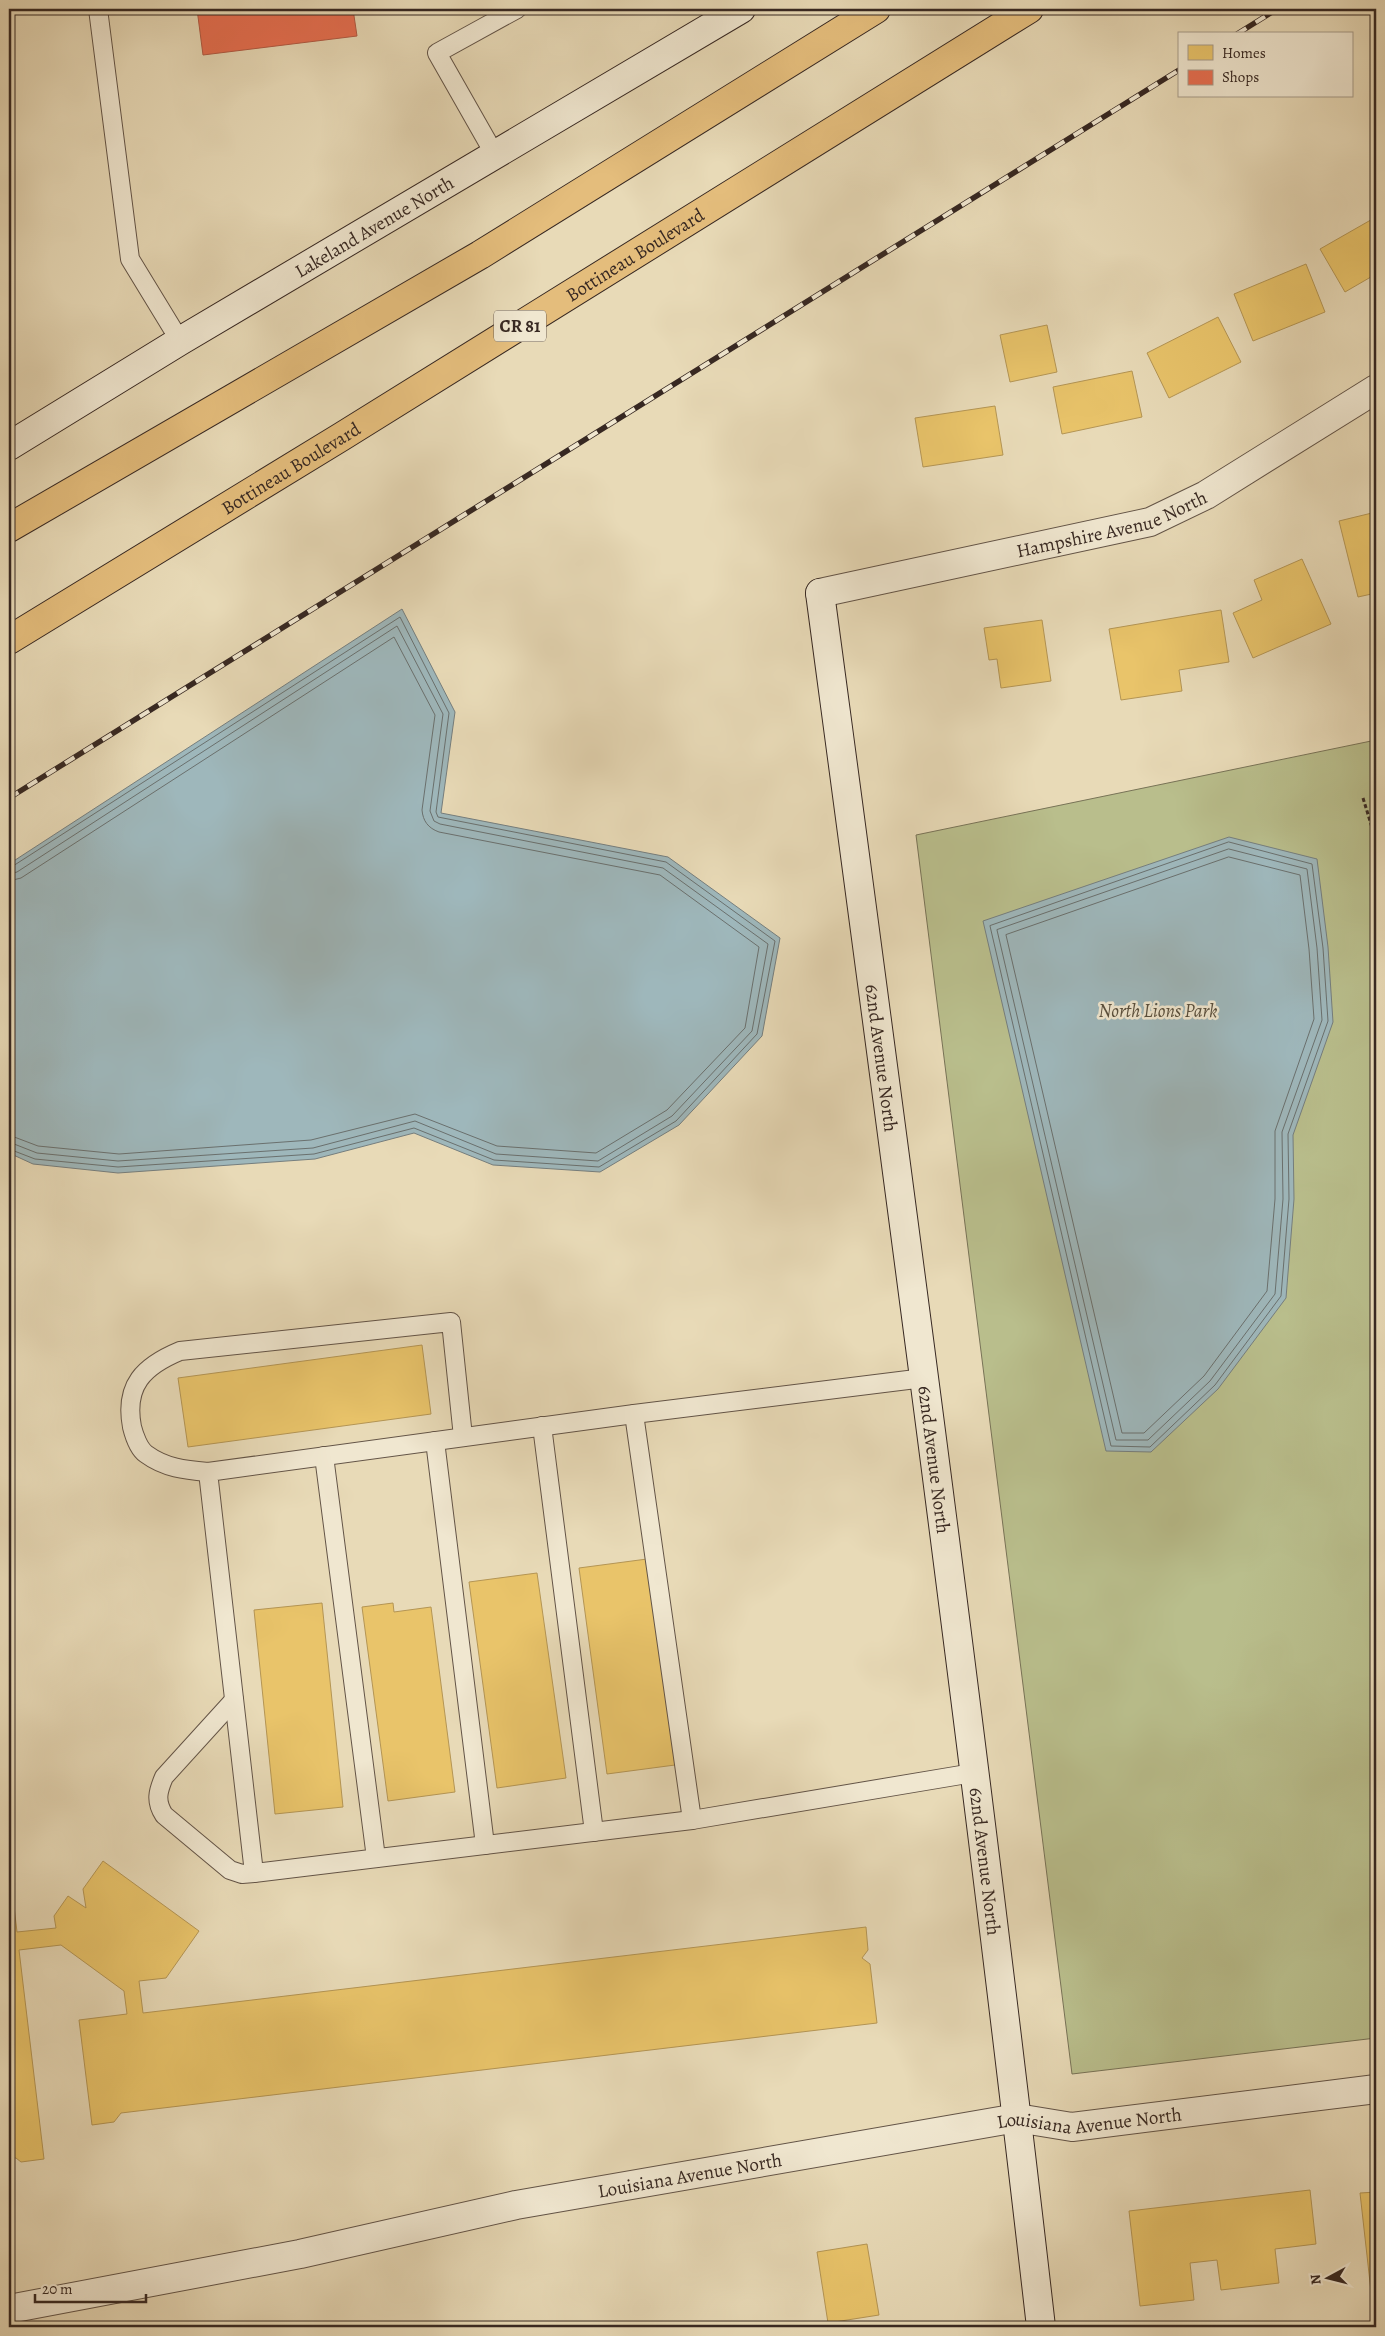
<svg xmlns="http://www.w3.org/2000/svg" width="1385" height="2336" font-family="Alegreya,serif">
<rect width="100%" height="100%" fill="#e8dab7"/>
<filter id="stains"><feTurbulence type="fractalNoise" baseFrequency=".004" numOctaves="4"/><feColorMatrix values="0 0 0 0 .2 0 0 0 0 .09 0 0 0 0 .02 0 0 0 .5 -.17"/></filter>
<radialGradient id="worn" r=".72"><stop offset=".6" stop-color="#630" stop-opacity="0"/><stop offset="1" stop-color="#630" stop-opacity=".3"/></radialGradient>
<polygon fill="#b9be8c" stroke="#787357" points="1376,740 1376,2038 1072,2074 916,835"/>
<g fill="#9eb7bb" stroke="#757e7e">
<polygon points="402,609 455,712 441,813 668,857 780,938 762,1036 679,1125 600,1172 493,1165 414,1133 315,1159 118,1173 33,1164 9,1153 9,864"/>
<polygon points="1229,837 1317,859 1328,947 1333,1022 1293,1135 1294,1199 1286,1298 1218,1389 1151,1452 1106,1451 983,921"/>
</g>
<g fill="#e9c46a" stroke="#b49554">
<polygon points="1376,217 1376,274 1345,292 1320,249"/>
<polygon points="1306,264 1325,312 1253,341 1234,294"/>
<polygon points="1218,317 1241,362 1169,398 1147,353"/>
<polygon points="1047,325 1057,372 1010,382 1000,335"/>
<polygon points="1132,371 1142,417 1062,434 1053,387"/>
<polygon points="995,406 1003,455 923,467 915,418"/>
<polygon points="1376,512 1376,593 1358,597 1339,521"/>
<polygon points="1302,559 1331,624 1253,658 1233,613 1262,600 1254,580"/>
<polygon points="1221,610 1229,662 1179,670 1182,691 1121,700 1109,629"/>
<polygon points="1042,620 1051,681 1001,688 997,659 989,660 984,628"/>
<polygon points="422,1345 431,1414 188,1447 178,1378"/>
<polygon points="647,1559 675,1765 607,1774 579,1568"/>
<polygon points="537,1573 566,1778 497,1788 469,1582"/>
<polygon points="322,1603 343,1807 275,1814 254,1610"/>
<polygon points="393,1603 394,1612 431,1607 455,1792 388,1801 362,1607"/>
<polygon points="103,1861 199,1931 166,1978 139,1981 143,2013 866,1927 868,1950 862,1958 870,1964 877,2023 121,2113 114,2122 92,2125 79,2020 127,2014 124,1991 61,1945 19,1950 44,2159 21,2162 16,2158 9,2158 9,1864 17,1932 56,1928 54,1916 68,1896 86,1908 83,1889"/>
<polygon points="1310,2190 1316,2244 1275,2249 1279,2283 1221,2290 1217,2260 1190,2263 1194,2300 1140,2306 1129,2211"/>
<polygon points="1376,2192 1376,2327 1375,2327 1360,2193"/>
<polygon points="867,2244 879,2315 828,2323 817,2252"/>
<polygon points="561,2323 562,2327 536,2327"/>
</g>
<polygon fill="#e76f51" stroke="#b25a43" points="197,9 353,9 357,36 203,55"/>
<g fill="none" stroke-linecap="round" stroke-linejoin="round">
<g stroke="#6a706e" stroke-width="1">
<polygon points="1229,842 1312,864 1323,948 1328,1021 1288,1134 1289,1199 1281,1296 1215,1385 1150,1447 1111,1446 990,926"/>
<polygon points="1229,849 1307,869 1317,948 1322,1020 1282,1132 1283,1199 1275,1294 1210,1381 1148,1440 1116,1440 997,930"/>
<polygon points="1229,857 1300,875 1309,949 1314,1019 1275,1131 1275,1199 1267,1291 1204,1376 1144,1433 1122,1433 1006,935"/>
<polyline points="9,867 13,866 400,617 449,713 436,812 438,817 666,862 775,941 757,1034 676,1121 599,1167 494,1160 414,1128 314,1154 118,1167 35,1159 9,1149"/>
<polyline points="9,874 17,872 397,626 443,714 430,811 434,821 440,824 663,868 768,944 752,1031 672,1116 598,1161 496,1154 415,1121 313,1148 118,1161 37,1153 9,1142"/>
<path d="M 9,881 L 21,878 L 394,637 L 435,715 L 422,810 C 423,821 428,828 439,832 L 660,875 L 759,947 L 745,1028 L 667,1110 L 596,1153 L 497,1146 L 415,1114 L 311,1140 L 119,1154 L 38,1146 L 9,1135"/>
</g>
<defs>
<g id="lane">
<polyline points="98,9 130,259 180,341"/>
<polyline points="495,155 437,53 517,9"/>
<polyline points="924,1378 634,1414 208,1472 254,1873 692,1820 973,1773"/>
<polyline points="634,1414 692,1820"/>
<polyline points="542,1426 594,1832"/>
<polyline points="435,1441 485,1845"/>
<polyline points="324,1456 376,1858"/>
<path d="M 208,1472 C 185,1470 165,1468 146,1454 C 139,1449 134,1435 132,1427 C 124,1385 144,1366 180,1351 L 451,1322 L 463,1437"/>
<path d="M 234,1700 L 164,1777 C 158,1791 155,1801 164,1815 L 230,1870 L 242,1874 L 254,1873"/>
</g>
<g id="street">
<path id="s1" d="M 820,593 L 1150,522 L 1206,495 L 1376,389"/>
<path id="s2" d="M 9,2309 L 300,2254 L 516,2205 L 1017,2118 L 1072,2127 L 1376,2089"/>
</g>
<g id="secondary">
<path id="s3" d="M 9,446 L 180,341 L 741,9"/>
<path id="s4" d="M 820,593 C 897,1170 975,1748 1041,2327"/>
</g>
<g id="highway">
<polyline points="9,528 480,255 876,9"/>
<path id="s5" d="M 9,640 L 341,437 L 1029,9"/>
</g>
</defs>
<use href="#lane" stroke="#635447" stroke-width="20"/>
<use href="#street" stroke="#635447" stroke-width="30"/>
<use href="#secondary" stroke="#372822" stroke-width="30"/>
<use href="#highway" stroke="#372822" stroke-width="30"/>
<polyline stroke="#372822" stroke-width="3" stroke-dasharray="4 2.5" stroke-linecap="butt" points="1363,798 1374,834 1376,860"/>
<use href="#lane" stroke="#f0e7d0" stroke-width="18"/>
<use href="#street" stroke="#f0e7d0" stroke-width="28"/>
<use href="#secondary" stroke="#f0e7d0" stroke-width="28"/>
<use href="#highway" stroke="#e4bd7c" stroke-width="28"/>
<defs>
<g id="rail">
<polyline points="1237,34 1277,9"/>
<polyline points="9,798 1179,70"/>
</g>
</defs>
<use href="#rail" stroke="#372822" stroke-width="5.5"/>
<use href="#rail" stroke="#f0e7d0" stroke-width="4" stroke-dasharray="11" stroke-linecap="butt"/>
</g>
<g text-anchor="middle" stroke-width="5" stroke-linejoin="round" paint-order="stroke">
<rect fill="#f0e7d0" stroke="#6e6156" stroke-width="1" x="494" y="310.5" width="52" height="31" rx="4"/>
<g font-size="18" font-weight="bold" fill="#372822">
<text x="520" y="332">CR 81</text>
</g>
<g font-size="19" fill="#372822" stroke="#f0e7d0">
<text dy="7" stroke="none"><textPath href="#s3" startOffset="426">Lakeland Avenue North</textPath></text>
<text dy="7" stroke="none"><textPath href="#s5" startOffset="735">Bottineau Boulevard</textPath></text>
<text dy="7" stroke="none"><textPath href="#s5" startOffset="330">Bottineau Boulevard</textPath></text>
<text dy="7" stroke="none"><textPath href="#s1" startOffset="300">Hampshire Avenue North</textPath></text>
<text dy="7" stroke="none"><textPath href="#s4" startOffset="469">62nd Avenue North</textPath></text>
<text dy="7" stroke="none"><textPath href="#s4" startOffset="874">62nd Avenue North</textPath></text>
<text dy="7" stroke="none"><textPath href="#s4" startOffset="1279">62nd Avenue North</textPath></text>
<text dy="7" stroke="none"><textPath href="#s2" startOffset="1099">Louisiana Avenue North</textPath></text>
<text dy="7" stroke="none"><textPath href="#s2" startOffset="694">Louisiana Avenue North</textPath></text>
</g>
<g font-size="19" font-style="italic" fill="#584e3c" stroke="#f0e7d0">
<text x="1158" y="1017">North Lions Park</text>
</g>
</g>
<rect width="1385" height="2336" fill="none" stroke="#e8dab7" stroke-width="30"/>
<rect x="10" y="10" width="1365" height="2316" fill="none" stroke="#372822" stroke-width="2.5"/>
<rect x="15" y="15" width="1355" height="2306" fill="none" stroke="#372822"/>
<rect x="1178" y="32" width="175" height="65" fill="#f0e7d0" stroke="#a69b8a"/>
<rect x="1188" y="45" width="25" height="15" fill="#e9c46a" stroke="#a69b8a"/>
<text x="1222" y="58" font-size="15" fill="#372822">Homes</text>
<rect x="1188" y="70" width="25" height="15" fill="#e76f51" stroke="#a69b8a"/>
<text x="1222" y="82" font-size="15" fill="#372822">Shops</text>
<g transform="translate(1328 2278) rotate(263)" stroke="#f0e7d0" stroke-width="4" paint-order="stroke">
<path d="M0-4L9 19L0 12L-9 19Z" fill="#372822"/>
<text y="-8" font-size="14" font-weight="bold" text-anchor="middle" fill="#372822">N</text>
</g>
<path d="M35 2294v8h111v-8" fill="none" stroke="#372822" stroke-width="2.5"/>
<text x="42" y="2294" font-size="15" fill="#372822" stroke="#f0e7d0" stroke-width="4" paint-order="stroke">20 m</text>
<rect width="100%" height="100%" filter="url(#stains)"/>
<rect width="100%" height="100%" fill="url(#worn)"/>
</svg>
